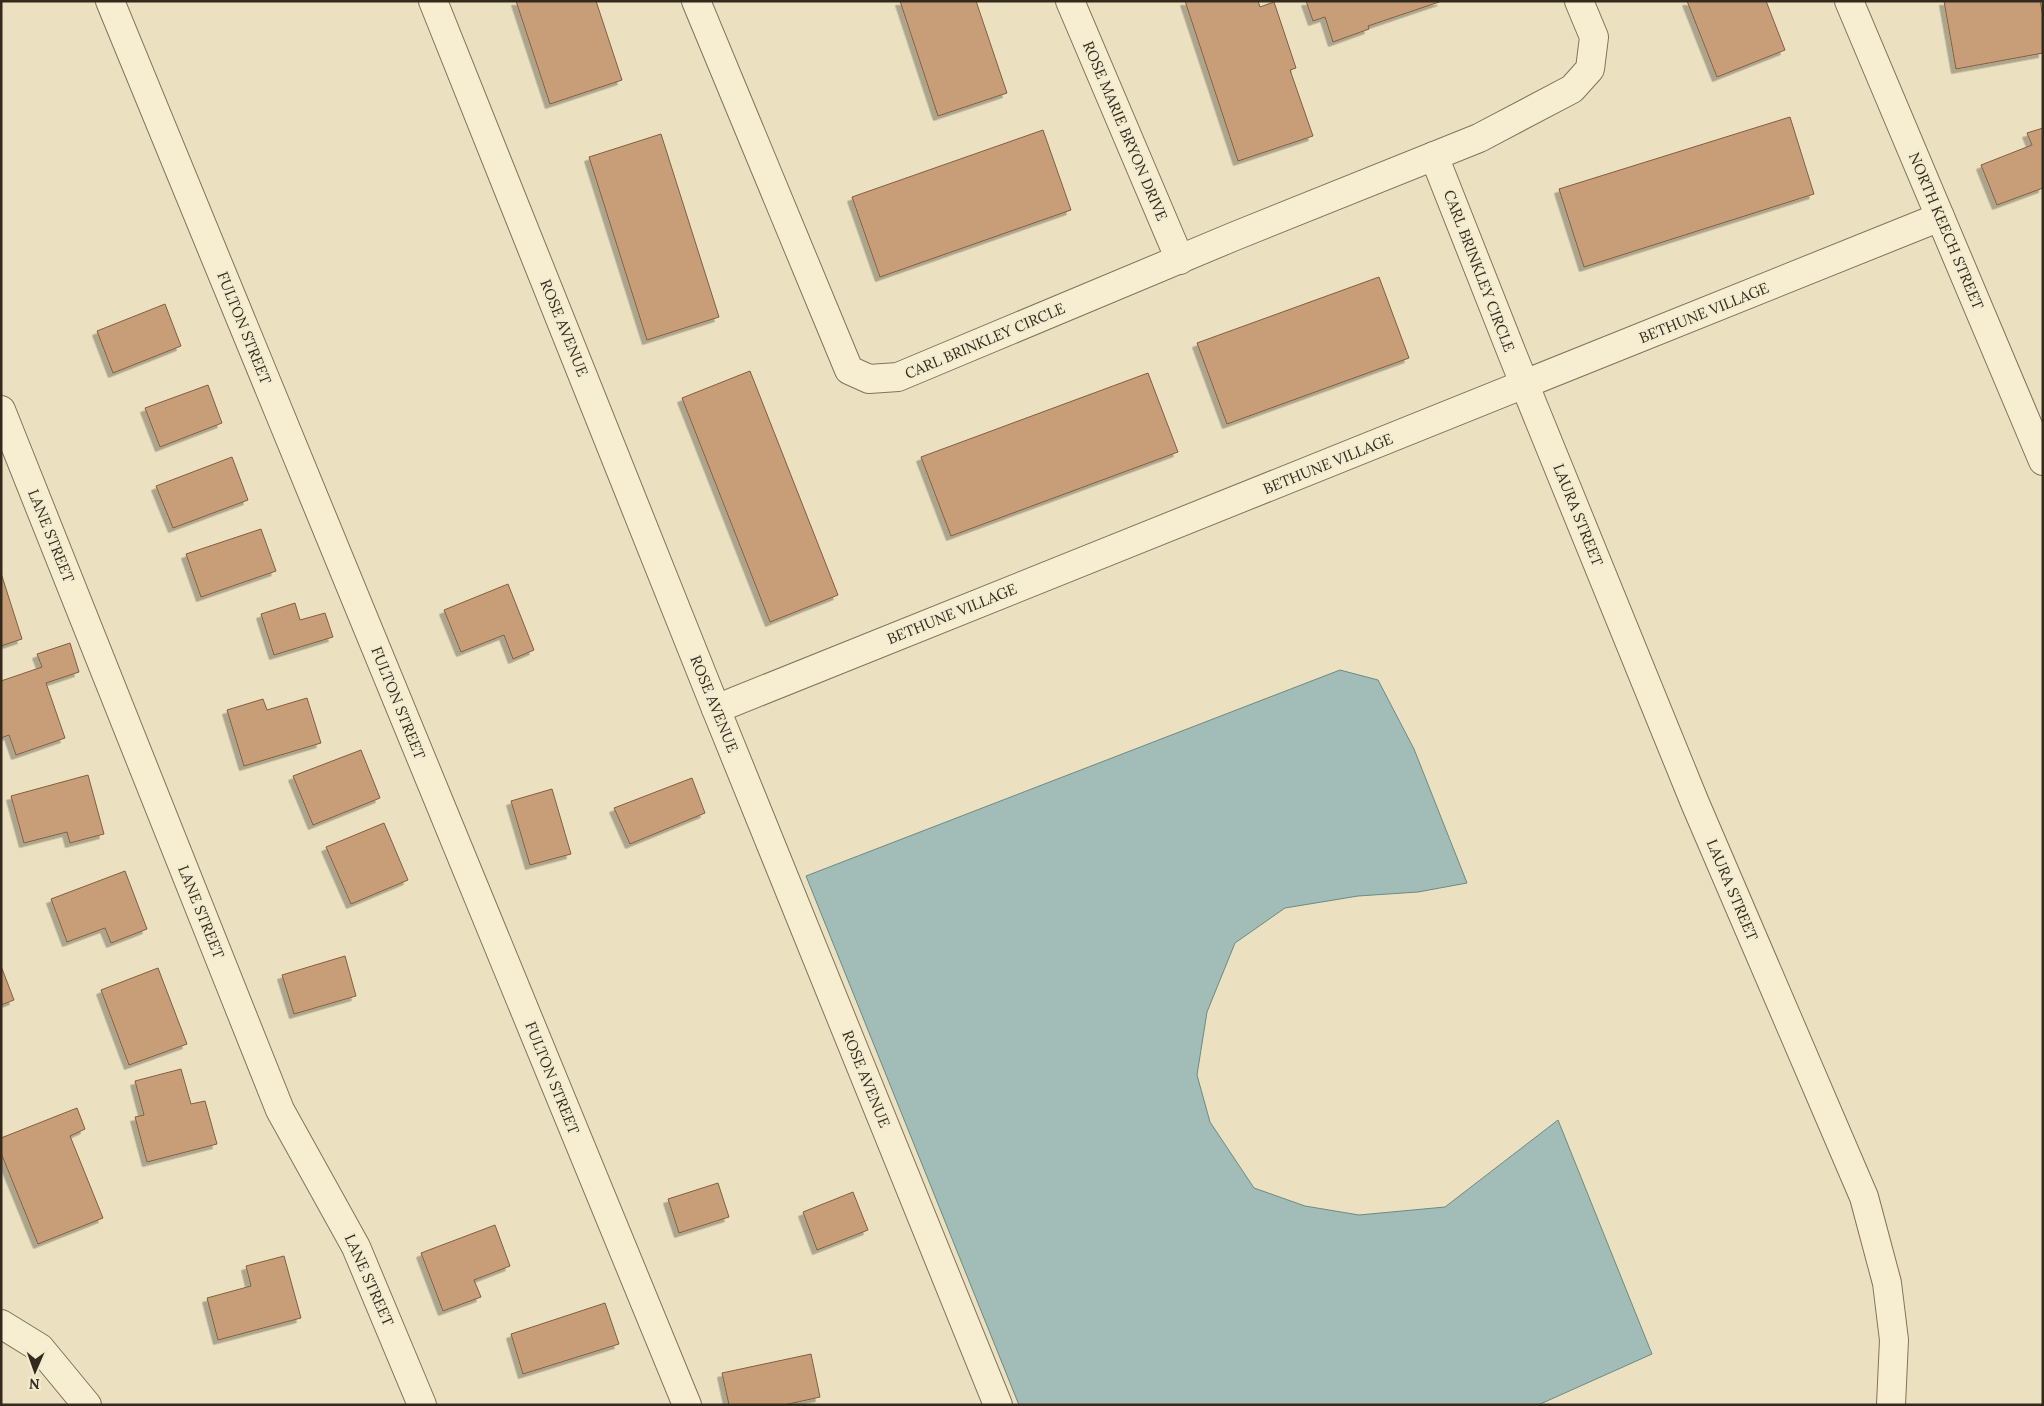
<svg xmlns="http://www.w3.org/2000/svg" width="2044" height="1406" font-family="Lora,serif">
<defs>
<filter id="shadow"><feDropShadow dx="-4.5" dy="4.5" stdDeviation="0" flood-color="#0004"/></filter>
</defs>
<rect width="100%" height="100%" fill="#ebe1c0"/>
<polygon fill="#a2bdb7" stroke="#6a8a84" points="1340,670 1378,680 1414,749 1467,883 1418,892 1358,896 1285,908 1235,943 1207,1012 1197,1075 1210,1122 1254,1188 1305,1206 1359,1215 1445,1207 1558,1120 1652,1354 1538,1405 1019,1405 806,876"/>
<g fill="#c79e77" stroke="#815e40" filter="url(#shadow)">
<polygon points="516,1 596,1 622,80 550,104"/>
<polygon points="900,1 976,1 1007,93 938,116"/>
<polygon points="1185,1 1258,1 1260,7 1274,2 1296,68 1290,70 1313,136 1238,161"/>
<polygon points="1306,1 1442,1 1368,26 1369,29 1333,42 1325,17 1313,21"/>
<polygon points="1687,1 1766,1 1785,50 1717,77"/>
<polygon points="1944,1 2040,1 2043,17 2043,53 1956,69"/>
<polygon points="1790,117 1814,194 1584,267 1559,189"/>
<polygon points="2043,128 2043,188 1997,205 1981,165 2032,145 2027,133"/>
<polygon points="1043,130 1071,210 880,277 852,197"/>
<polygon points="661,134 719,317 647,340 589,157"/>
<polygon points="1379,277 1409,358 1227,424 1197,343"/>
<polygon points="165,304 181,346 113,373 97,331"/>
<polygon points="750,371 838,595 770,622 682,398"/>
<polygon points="1148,373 1178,452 951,536 921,457"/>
<polygon points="208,385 222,423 160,447 145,408"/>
<polygon points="232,457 248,500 173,528 156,486"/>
<polygon points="261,529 276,571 201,597 186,554"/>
<polygon points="1,573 22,639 1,646"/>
<polygon points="508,584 534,650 513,659 504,635 461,652 444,610"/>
<polygon points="295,603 300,620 325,613 333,637 274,655 261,614"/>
<polygon points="70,643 79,672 46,683 65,738 16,755 9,735 1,738 1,681 42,667 37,654"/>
<polygon points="307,698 321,743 244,766 227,710 263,699 267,710"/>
<polygon points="361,750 380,798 313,825 293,776"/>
<polygon points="88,775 104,834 70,843 67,832 24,843 11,796"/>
<polygon points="692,778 705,813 630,844 614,808"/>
<polygon points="552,789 571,854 530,865 511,801"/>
<polygon points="384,823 408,880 351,904 326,847"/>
<polygon points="125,871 147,929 111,943 105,928 67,942 51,899"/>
<polygon points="345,956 356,996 294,1014 282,975"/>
<polygon points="1,966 14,1000 1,1005"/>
<polygon points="158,968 187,1044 129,1065 101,990"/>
<polygon points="181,1069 191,1104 205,1101 217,1144 147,1162 135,1117 144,1115 135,1081"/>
<polygon points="77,1108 85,1129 70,1136 103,1218 38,1244 1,1153 1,1138"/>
<polygon points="718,1183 729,1217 679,1233 668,1199"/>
<polygon points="853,1192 868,1230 817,1250 803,1212"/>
<polygon points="495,1225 510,1266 474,1280 481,1297 443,1311 421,1253"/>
<polygon points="284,1256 301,1318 218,1340 207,1298 251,1286 246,1266"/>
<polygon points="605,1303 619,1344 523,1374 511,1334"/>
<polygon points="811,1354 820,1397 784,1405 729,1405 722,1373"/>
</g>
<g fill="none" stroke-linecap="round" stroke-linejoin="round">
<defs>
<g id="minor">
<polyline points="110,1 687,1405"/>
<polyline points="433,1 716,709 998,1405"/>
<polyline points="696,1 849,370 869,379 898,377 1235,236 1479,138 1572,89 1590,69 1594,37 1579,1"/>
<polyline points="1070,1 1180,260"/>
<polyline points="1849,1 2043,461"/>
<polyline points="1434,156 1513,356 1695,803 1864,1197 1887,1283 1894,1340 1891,1405"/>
<polyline points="1,410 280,1110 356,1247 422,1405"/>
<polyline points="716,709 1940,217"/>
<polyline points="1,1324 40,1348 87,1405"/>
</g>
</defs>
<use href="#minor" stroke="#837259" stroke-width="30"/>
<use href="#minor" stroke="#f7eed2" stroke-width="28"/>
</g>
<g text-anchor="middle" stroke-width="4" stroke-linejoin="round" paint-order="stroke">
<g font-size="15" fill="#33291d" stroke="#f3ebcf">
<text transform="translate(1125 131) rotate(67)" y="5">ROSE MARIE BRYON DRIVE</text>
<text transform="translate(1946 231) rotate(67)" y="5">NORTH KEECH STREET</text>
<text transform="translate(1479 271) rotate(69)" y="5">CARL BRINKLEY CIRCLE</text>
<text transform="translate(1704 313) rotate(-22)" y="5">BETHUNE VILLAGE</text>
<text transform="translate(244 328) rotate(68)" y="5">FULTON STREET</text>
<text transform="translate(564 328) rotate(68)" y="5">ROSE AVENUE</text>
<text transform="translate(985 341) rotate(-23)" y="5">CARL BRINKLEY CIRCLE</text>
<text transform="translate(1328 464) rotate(-22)" y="5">BETHUNE VILLAGE</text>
<text transform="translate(1578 515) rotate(68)" y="5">LAURA STREET</text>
<text transform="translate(51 536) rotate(68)" y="5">LANE STREET</text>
<text transform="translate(952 614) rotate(-22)" y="5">BETHUNE VILLAGE</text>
<text transform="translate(398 703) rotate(68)" y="5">FULTON STREET</text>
<text transform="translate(714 704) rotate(68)" y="5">ROSE AVENUE</text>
<text transform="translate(1732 890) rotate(67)" y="5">LAURA STREET</text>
<text transform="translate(201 912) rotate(68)" y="5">LANE STREET</text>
<text transform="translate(552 1078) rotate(68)" y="5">FULTON STREET</text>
<text transform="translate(866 1079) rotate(68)" y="5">ROSE AVENUE</text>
<text transform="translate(369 1280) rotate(66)" y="5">LANE STREET</text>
</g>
</g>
<rect width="2044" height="1406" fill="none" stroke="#33291d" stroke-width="5"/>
<g transform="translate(35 1371) rotate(182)" stroke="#f3ebcf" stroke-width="4" paint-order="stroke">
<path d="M0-4L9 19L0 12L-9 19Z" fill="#33291d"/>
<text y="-8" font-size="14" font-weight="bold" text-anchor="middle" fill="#33291d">N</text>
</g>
</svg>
